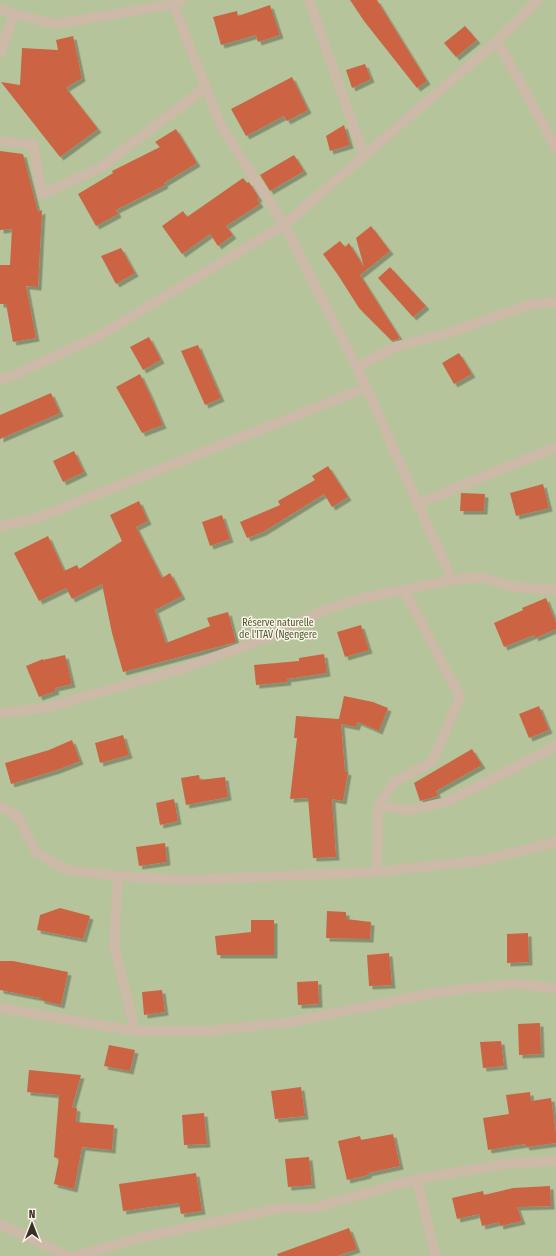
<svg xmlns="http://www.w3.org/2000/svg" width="556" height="1256" font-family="'Fira Sans Condensed',sans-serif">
<defs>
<filter id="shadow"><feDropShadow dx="3.5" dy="3.5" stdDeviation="0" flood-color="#0004"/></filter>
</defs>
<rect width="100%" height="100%" fill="#f4e9dd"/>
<rect fill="#b6c49b" x="0" y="0" width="556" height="1256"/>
<g fill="#cc6442" filter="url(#shadow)">
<polygon points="350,0 377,0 427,81 417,88 364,21"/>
<polygon points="270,5 280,35 258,42 256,35 221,45 213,17 237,11 238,16"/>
<polygon points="465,26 477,40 456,57 444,43"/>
<polygon points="73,36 82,78 66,88 98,129 60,157 1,82 20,85 22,48 58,50 56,40"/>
<polygon points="365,64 371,79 352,88 346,70"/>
<polygon points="292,77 308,110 287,121 284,116 246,136 231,109"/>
<polygon points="344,125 350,145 330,151 326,136"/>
<polygon points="176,129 197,163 164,183 165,185 116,210 118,214 96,226 78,194 113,173 112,171 160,147 155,142"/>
<polygon points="0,151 23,154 38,212 42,210 38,287 26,286 36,338 13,342 6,304 0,304 0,265 10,265 12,229 0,230"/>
<polygon points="294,155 304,171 270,191 260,175"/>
<polygon points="243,178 247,183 249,182 259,198 257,199 260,204 226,226 233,235 218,246 210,234 182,254 162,226 183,211 187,217"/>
<polygon points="371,226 390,251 360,275 400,338 392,341 359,308 338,275 323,254 340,241 345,247 349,243 364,267 356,238"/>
<polygon points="121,248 135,273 116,284 101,256"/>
<polygon points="390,267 426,306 413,317 378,278"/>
<polygon points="149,337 161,360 143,370 130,347"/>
<polygon points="198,345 221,398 205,405 181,351"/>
<polygon points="459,353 472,374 454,384 442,363"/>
<polygon points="140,374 150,395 163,425 142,433 116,387"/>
<polygon points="51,393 60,413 0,439 0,415"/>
<polygon points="74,451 84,472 63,482 53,461"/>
<polygon points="328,466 348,497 332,507 324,494 263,532 247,538 240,522 280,505 278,501 315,480 312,476"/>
<polygon points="543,484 549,508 516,516 510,493"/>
<polygon points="461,493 485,494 484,511 460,511"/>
<polygon points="139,501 148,521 136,527 162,578 170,573 182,596 155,610 166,643 210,626 207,618 228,612 236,642 123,672 112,633 102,584 72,599 66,588 39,601 14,553 48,536 64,571 77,565 79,569 122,541 110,515"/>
<polygon points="222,515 230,539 210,546 202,522"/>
<polygon points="546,598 556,623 556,629 535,638 534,635 504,647 494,623 523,610 522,608"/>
<polygon points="361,625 369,650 345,657 337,632"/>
<polygon points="324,654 327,673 287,679 288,682 256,685 254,665 299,661 299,658"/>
<polygon points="65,655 72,684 55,688 56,691 39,697 26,666 43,659 43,660"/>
<polygon points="344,696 373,702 388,708 379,731 358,722 356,727 341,724 345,771 348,772 343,801 332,799 336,857 313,858 308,798 290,799 297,738 294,738 296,716 339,719"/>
<polygon points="539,706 549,730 529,738 519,714"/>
<polygon points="123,735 129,755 100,763 95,743"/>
<polygon points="72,740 80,761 57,770 11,784 5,763 49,750"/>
<polygon points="472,749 482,765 436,791 438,796 420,801 414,783"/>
<polygon points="199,775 200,780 225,777 228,797 186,805 181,778"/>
<polygon points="174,799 178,821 160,825 156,803"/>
<polygon points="165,843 167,862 139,866 136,847"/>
<polygon points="60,908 90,916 83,939 37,930 40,915"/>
<polygon points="327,911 346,912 346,919 371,922 370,939 326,938"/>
<polygon points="251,920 274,920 274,955 217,955 215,936 251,932"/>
<polygon points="528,933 529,962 507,963 507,934"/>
<polygon points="389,953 392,985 369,986 367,955"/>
<polygon points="0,961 13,961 68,972 61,1005 41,1000 41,998 0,990"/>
<polygon points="318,981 319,1004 298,1005 297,982"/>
<polygon points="162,990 165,1012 144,1015 142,992"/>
<polygon points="540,1023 541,1054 519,1055 518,1024"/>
<polygon points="501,1041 504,1066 483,1068 480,1042"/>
<polygon points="109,1045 135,1050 130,1071 104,1066"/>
<polygon points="29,1070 81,1075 72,1107 77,1108 76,1122 114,1125 112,1150 82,1147 74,1189 54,1184 59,1159 54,1157 59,1095 27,1092"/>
<polygon points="301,1087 305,1116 275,1119 271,1091"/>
<polygon points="530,1092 531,1101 551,1098 556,1133 556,1143 526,1147 525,1144 488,1150 483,1118 509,1114 506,1095"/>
<polygon points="204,1113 207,1144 184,1145 182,1115"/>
<polygon points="393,1134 400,1166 368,1173 368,1175 347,1180 338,1141 360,1136 361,1140"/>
<polygon points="309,1157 312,1185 288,1187 285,1159"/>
<polygon points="196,1173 202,1211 181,1214 179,1203 123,1211 119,1184"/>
<polygon points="550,1186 551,1206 517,1207 522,1221 500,1226 499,1222 482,1226 479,1214 457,1219 452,1198 483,1191 484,1195 513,1188"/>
<polygon points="349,1228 357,1249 337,1256 278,1256 277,1254"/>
</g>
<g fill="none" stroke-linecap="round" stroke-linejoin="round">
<g stroke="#cdb9a7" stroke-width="10">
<polyline points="309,0 364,156"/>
<polyline points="173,4 221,126 284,225 357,367 452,580"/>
<polyline points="0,9 14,14"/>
<polyline points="497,41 556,148"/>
<polyline points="0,54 14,14 56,24 173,4 181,0"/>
<polyline points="0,141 33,145 42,194 100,168 206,87"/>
<polyline points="357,367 397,346 445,334 532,304 556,302"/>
<polyline points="0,379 9,377 97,337 284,225 497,41 538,0"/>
<polyline points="417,504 556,447"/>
<polyline points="0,526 34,519 366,388"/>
<polyline points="0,713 45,708 181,669 270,637 324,610 359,599 452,580 480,577 515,587 556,590"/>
<polyline points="0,806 18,817 36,852 66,870 118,876 183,880 377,872 484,860 556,842"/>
<polyline points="378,806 411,810 446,802 508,771 556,746"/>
<polyline points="377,872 378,806 395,781 432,762 460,697 404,590"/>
<polyline points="118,876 114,946 135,1031"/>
<polyline points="0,1008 135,1031 209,1031 291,1022 428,994 463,989 515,984 556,988"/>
<polyline points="417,1179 435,1256"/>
<polyline points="0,1224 68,1256"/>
<polyline points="76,1256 139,1238 280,1208 313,1208 417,1179 505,1164 556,1161"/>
</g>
</g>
<g text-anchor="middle" stroke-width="3" stroke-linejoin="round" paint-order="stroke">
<g font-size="10" fill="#48592a" stroke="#fbf3e9">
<text x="278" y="626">Réserve naturelle<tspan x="278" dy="12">de l'ITAV (Ngengere</tspan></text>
</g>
</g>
<g transform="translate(32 1224)" stroke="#fbf3e9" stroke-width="3" paint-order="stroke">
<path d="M0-3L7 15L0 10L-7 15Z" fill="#392e28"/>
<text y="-6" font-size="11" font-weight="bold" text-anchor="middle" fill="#392e28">N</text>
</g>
</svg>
